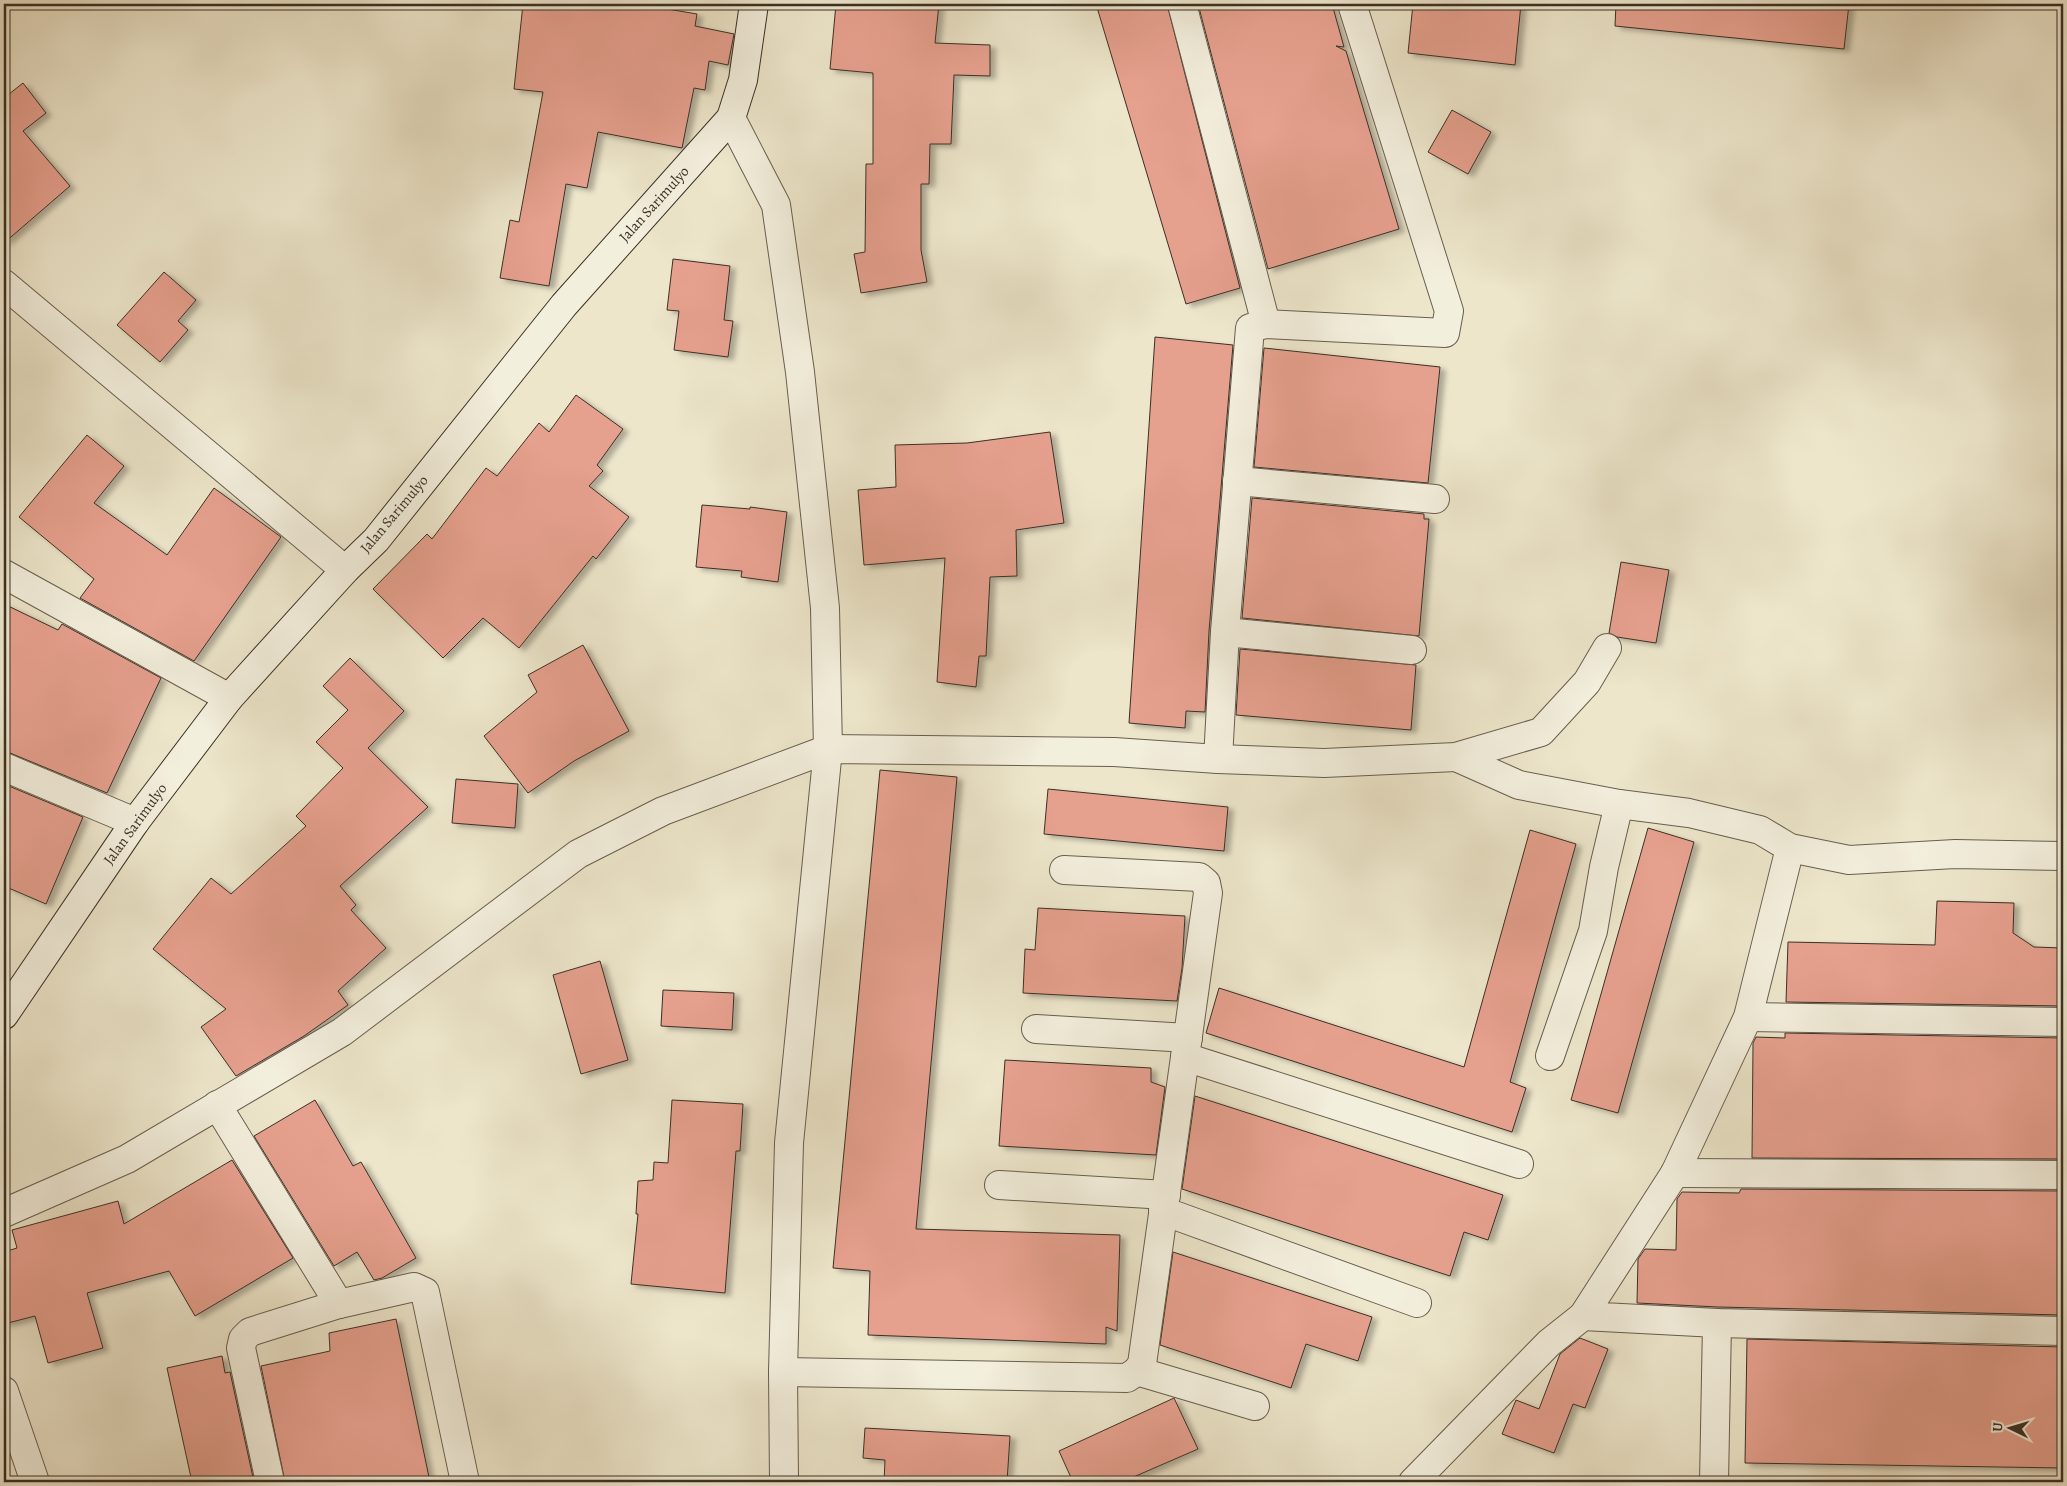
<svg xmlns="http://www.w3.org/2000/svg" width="2067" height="1486" font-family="Alegreya,serif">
<defs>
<filter id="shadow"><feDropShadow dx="5.5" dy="3" stdDeviation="2.5" flood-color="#0004"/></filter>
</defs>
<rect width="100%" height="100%" fill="#ede6cb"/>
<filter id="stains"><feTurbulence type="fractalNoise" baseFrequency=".004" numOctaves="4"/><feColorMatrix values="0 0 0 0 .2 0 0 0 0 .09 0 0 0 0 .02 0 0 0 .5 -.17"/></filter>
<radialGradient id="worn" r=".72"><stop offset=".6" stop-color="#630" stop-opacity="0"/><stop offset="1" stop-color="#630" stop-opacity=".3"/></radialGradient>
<g fill="#e6a08e" stroke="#3b3026" filter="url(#shadow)">
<polygon points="523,4 638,4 697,14 695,26 734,34 728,65 709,61 705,90 694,88 682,148 598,132 587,188 566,184 549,286 500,278 510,220 519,222 543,92 514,89"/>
<polygon points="836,4 939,4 935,43 990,45 990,76 954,75 951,144 930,144 929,184 921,184 921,250 927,282 861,293 854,254 865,252 866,164 873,164 873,73 830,69"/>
<polygon points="1096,4 1167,4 1240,288 1186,304"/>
<polygon points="1198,4 1332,4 1344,47 1336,46 1346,51 1399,229 1268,269"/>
<polygon points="1413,4 1521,4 1515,65 1408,53"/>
<polygon points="1616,4 1849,4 1844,49 1615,26"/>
<polygon points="23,83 46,113 23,131 70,186 4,243 4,98"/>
<polygon points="1452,110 1491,132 1468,174 1428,152"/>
<polygon points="673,259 730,266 724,320 733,321 728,357 674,350 679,311 667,310"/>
<polygon points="164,272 196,300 178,321 188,330 160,362 117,325"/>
<polygon points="1155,337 1233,345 1209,631 1205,712 1186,711 1185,728 1129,723"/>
<polygon points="1264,348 1440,367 1428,483 1254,467"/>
<polygon points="576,395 623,429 597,465 603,471 589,486 629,517 596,559 593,556 519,648 483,618 443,658 373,589 427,534 432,539 486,468 497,476 539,423 549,432"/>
<polygon points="1050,432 1064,523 1016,530 1017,576 990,577 986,656 979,656 976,687 937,682 945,558 864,565 858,490 896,487 895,445 967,443"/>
<polygon points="87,435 124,466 94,503 167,555 214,488 281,537 194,661 80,598 94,579 19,517"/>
<polygon points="1252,498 1424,514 1424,519 1429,519 1419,636 1242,618"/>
<polygon points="702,505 750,509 750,507 787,512 778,582 741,577 742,571 696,567"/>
<polygon points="1621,562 1669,570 1656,643 1617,637 1609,633"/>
<polygon points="4,604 58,630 62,624 161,678 107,793 10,753 4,752"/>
<polygon points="583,645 629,731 574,761 528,793 484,736 537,692 528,675"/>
<polygon points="1240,649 1416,665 1411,730 1236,715"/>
<polygon points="350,658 404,711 368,748 428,807 340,886 356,905 351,910 386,948 338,991 348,1005 304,1036 236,1076 201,1027 226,1009 153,949 211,878 231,894 306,826 296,816 343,768 316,742 348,710 323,686"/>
<polygon points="880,770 957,777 916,1229 1120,1235 1117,1331 1106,1327 1106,1344 868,1335 870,1271 833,1268"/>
<polygon points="456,779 518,784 515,828 452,823"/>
<polygon points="4,784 83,817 46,904 4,886"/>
<polygon points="1048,789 1228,807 1224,851 1044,834"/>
<polygon points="1648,828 1694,842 1618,1113 1571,1100"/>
<polygon points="1530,830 1576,844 1510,1082 1526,1088 1512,1132 1206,1033 1219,988 1464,1067"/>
<polygon points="1937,901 2014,903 2013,933 2034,947 2063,948 2063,1006 1786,1002 1788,942 1935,945"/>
<polygon points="1038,908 1185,916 1182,968 1177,1001 1023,993 1025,949 1035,950"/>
<polygon points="600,961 628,1060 581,1074 553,975"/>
<polygon points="663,990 734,993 732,1030 661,1026"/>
<polygon points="1785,1033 2063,1038 2063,1159 1752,1158 1753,1043 1756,1037 1785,1038"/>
<polygon points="1005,1060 1151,1068 1151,1082 1165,1087 1156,1155 999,1146"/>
<polygon points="1195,1096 1503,1195 1488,1240 1464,1232 1450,1276 1182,1189"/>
<polygon points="315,1100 353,1166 361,1162 416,1258 382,1278 374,1280 357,1252 334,1266 254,1136"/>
<polygon points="672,1100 743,1104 740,1151 736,1151 725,1293 631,1284 638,1214 636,1214 638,1181 653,1180 654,1162 668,1163"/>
<polygon points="232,1160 293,1258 195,1316 169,1271 87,1293 103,1348 48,1363 35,1316 4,1324 4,1252 17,1248 12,1230 118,1201 124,1224"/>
<polygon points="1741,1189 2063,1191 2063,1315 1718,1307 1637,1303 1638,1259 1645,1249 1676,1250 1677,1199 1682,1192 1739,1193"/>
<polygon points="1173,1252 1372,1317 1358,1361 1306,1344 1291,1388 1160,1345"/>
<polygon points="396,1319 430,1482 285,1482 261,1366 330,1351 329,1333"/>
<polygon points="1580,1338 1608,1349 1585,1408 1573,1404 1554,1453 1502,1434 1516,1400 1539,1409 1560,1354"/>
<polygon points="1747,1339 2063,1347 2063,1468 1745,1463"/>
<polygon points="222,1356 225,1373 230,1372 254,1482 192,1482 167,1368"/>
<polygon points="1174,1398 1198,1449 1122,1482 1073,1482 1059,1451"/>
<polygon points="865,1428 1010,1436 1007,1482 884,1482 885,1460 863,1458"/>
</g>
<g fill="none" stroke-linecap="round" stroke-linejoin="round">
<defs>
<g id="street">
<polyline points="1182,4 1266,324"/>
<polyline points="731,118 776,205 800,372 825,608 828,749 789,1143 783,1372 784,1482"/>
<polyline points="4,284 345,570"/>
<polyline points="1237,481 1435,499"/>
<polyline points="4,574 229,698"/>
<polyline points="1225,632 1412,650"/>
<polyline points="1456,757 1519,785 1619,804 1689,813 1760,830 1790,848 1849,860 1955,854 2063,856"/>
<polyline points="1218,759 1225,632 1250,328 1266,324 1445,333 1449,311 1352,4"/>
<polyline points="4,767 135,822"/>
<polyline points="1790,848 1748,1017 1675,1173 1583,1316 1717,1323 2063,1331"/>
<polyline points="1748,1017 2063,1022"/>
<polyline points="1036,1029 1188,1038"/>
<polyline points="1550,1056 1593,931 1604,867 1619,804"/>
<polyline points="1185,1057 1519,1164"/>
<polyline points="217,1105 339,1304"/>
<polyline points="1675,1173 2063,1175"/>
<polyline points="999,1185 1166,1195"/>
<polyline points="1163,1211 1417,1303"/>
<polyline points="4,1213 127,1159 342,1032 578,854 663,811 828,749 1114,752 1218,759 1324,763 1456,757 1541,732 1587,682 1607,648"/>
<polyline points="1137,1371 1255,1406"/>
<polyline points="783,1372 1127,1378 1137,1371 1142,1364 1208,893 1206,883 1199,877 1064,870"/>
<polyline points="4,1391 35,1482"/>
<polyline points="270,1482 241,1348 243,1339 250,1332 339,1304 414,1287 425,1292 465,1482"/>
<polyline points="1413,1482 1549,1343 1583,1316"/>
<polyline points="1714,1482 1717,1323"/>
</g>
<polyline id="secondary" points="4,1015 135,822 229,698 345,570 376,540 564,305 731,118 743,80 754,4"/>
</defs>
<use href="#street" stroke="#685e4f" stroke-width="30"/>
<use href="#secondary" stroke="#3b3026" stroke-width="30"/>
<use href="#street" stroke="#f3efdd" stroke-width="28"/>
<use href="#secondary" stroke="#f3efdd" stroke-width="28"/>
</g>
<g text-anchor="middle" stroke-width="4" stroke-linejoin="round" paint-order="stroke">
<g font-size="15" fill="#3b3026" stroke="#f3efdd">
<text transform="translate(654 204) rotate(-48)" y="5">Jalan Sarimulyo</text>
<text transform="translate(394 514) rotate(-50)" y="5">Jalan Sarimulyo</text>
<text transform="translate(135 824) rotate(-54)" y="5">Jalan Sarimulyo</text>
</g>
</g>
<rect width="2067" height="1486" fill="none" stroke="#ede6cb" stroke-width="20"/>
<rect x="5" y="5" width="2057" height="1476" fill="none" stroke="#3b3026" stroke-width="2.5"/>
<rect x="10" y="10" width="2047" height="1466" fill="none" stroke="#3b3026"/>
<g transform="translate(2010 1428) rotate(275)" stroke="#f3efdd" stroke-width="4" paint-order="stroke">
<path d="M0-4L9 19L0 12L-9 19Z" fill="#3b3026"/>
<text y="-8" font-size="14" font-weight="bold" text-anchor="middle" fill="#3b3026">U</text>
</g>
<rect width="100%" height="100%" filter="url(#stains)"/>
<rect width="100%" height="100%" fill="url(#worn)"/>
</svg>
